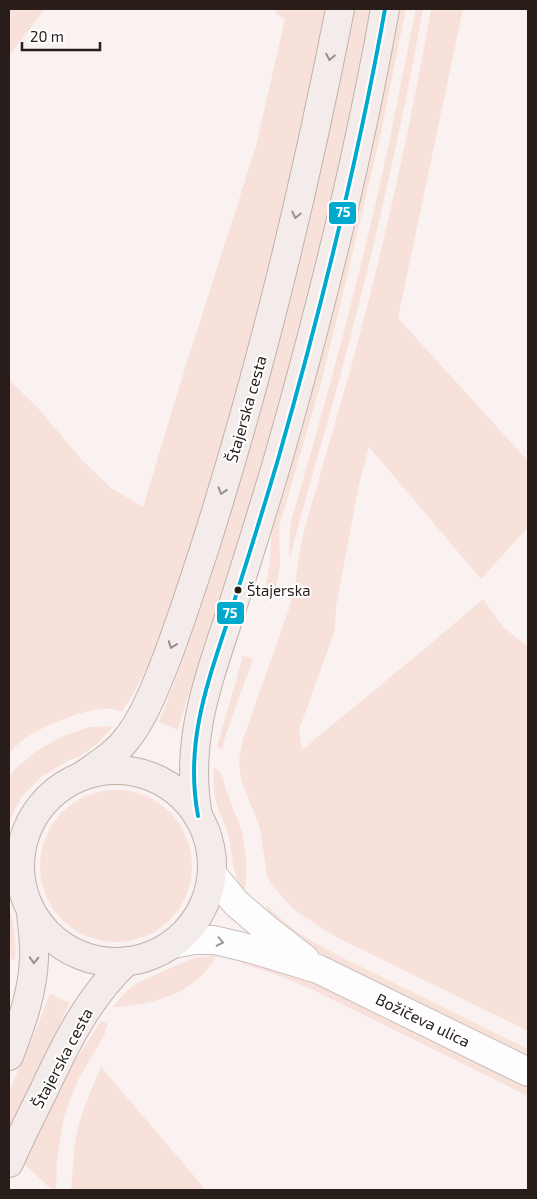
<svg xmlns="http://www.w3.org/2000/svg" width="537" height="1199" font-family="'Exo 2',sans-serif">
<rect width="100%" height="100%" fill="#f9f2f0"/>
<g fill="#f8e1da">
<polygon points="9,9 45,9 9,55"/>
<path d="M 278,9 L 325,9 C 317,53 309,98 299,143 C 293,171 286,199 279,227 C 259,311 236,394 212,476 C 189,556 167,642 122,712 C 118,711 115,709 111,709 C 88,707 42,726 23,740 C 18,744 14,748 9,753 L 9,380 L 38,408 L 82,460 L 111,488 L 143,507 L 181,381 L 256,146 L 285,19 L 275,13 Z"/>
<path d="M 353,9 L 372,9 C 340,181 297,356 246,523 C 227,583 206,643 186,702 L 178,730 L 159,722 C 183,664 201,603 220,543 C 260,416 295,287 323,157 C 334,108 343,58 353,9 Z"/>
<polygon points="398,9 406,9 381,132 345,285 321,383 279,527 280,565 275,593 265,590 270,562 272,525"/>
<path d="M 416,9 L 423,9 C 403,121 378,232 349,342 C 331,414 308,486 290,558 C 289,544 289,532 292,518 C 325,406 355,294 381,180 C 394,123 404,66 416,9 Z"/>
<path d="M 431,9 L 463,9 L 398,318 L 528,461 L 528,527 L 481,579 L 369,447 L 359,484 L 336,607 L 335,630 L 299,730 L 302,750 L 434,641 L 483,599 L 503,627 L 528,647 L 528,1031 L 334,936 L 293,909 L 271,884 L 267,875 L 261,835 L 258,822 L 242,783 L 240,771 L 239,760 L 243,739 L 290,606 C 297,581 298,556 304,531 C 321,471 339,410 356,349 C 386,237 411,123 431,9 Z"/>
<polygon points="243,656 253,659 226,734 222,750 217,747"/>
<polygon points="114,726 97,744 80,756 68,761 42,776 22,796 9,821 9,777 16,768 38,750 63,736 90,727"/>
<path d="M 214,767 L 222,774 L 225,787 L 242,831 L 246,858 L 246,881 L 244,893 C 232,874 233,859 229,838 C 226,825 219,814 216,801 C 213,790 213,778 214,767 Z"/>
<circle cx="116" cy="866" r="76"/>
<path d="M 267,905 C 287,928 313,942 339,956 L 528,1049 L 528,1057 L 337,964 L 315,951 L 265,915 Z"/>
<path d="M 9,908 C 15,925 16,943 15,961 L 9,957 Z"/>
<path d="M 217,954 C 199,993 151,1006 112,1007 L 129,989 L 139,982 L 191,959 Z"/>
<path d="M 247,958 L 297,975 L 315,984 L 528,1088 L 528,1096 L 311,989 C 288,979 265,970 241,964 Z"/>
<polygon points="50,993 64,1001 70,1002 9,1133 9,1092 38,1025"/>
<polygon points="101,1021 108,1024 104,1036 78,1080 64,1116 57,1160 56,1190 52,1190 24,1164 46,1115 68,1072"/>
<path d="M 101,1067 L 206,1190 L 71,1190 C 73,1171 73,1151 77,1132 C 82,1110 92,1088 101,1067 Z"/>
</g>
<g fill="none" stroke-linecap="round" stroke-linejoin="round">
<defs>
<g id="minor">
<polyline points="212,874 236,903 264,927 305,959"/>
<polyline points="172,944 195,940 214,940 252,949 318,969 528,1072"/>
</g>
<g id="major">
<circle cx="116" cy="866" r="96"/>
<path d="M 82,776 C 99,764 117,753 129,736 C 142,719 151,698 159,678 C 176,637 189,595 203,553 C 260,375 304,192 340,9"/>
<path d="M 198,816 C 184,740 209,679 232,608 C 248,558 264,507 279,456 C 321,309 358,160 385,9"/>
<path d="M 9,1056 C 21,1025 33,992 34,958 C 35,943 32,927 31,911"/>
<path d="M 9,1163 C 20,1138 32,1114 44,1090 C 66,1043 89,996 127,961"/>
</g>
</defs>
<use href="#minor" stroke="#c8bfbd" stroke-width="30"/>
<use href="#major" stroke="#c0b1ac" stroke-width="30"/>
<use href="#minor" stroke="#fefdfd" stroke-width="28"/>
<use href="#major" stroke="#f4ecea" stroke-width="28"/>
<defs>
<path id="bus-1" d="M 198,816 C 184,740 209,679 232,608 C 248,558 264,507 279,456 C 321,309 358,160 385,9"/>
</defs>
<use href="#bus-1" stroke="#fff" stroke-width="8"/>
<use href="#bus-1" stroke="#00a9ce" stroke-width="4"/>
</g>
<defs><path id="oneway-chevron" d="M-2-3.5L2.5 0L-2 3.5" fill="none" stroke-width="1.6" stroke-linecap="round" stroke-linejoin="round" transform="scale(1.25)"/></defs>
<g stroke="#998f8c">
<use href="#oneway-chevron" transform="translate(330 57) rotate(101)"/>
<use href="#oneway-chevron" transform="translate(296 215) rotate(103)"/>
<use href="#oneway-chevron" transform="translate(222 491) rotate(107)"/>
<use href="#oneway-chevron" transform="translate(172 645) rotate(110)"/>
<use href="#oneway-chevron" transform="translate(34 960) rotate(92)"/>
</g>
<use stroke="#9e9897" href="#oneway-chevron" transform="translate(220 942) rotate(12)"/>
<circle fill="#291d1a" stroke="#fff" stroke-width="2" cx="238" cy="590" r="4.5"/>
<g text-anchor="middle" stroke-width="4" stroke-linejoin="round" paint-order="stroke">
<g font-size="15" fill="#291d1a" stroke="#fff" text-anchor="start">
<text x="247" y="596">Štajerska</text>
</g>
<g font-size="16" fill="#291d1a" stroke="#fff">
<text transform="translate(246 409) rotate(-74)" y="6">Štajerska cesta</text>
<text transform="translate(423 1020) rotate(26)" y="6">Božičeva ulica</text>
<text transform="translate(62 1058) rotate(-62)" y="6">Štajerska cesta</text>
</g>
</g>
<g stroke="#fff" stroke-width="2">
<rect x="328" y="201" width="29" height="24" rx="5" fill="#00a9ce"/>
<rect x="216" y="601" width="29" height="24" rx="5" fill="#00a9ce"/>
</g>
<g font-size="14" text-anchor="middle" font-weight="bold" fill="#fff">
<text x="343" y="217">75</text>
<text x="230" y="618">75</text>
</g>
<rect width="537" height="1199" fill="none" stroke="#291d1a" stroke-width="20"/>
<path d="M22 42v8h78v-8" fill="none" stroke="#291d1a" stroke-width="2.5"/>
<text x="30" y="42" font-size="15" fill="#291d1a" stroke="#ffffff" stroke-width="4" paint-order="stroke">20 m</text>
</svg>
